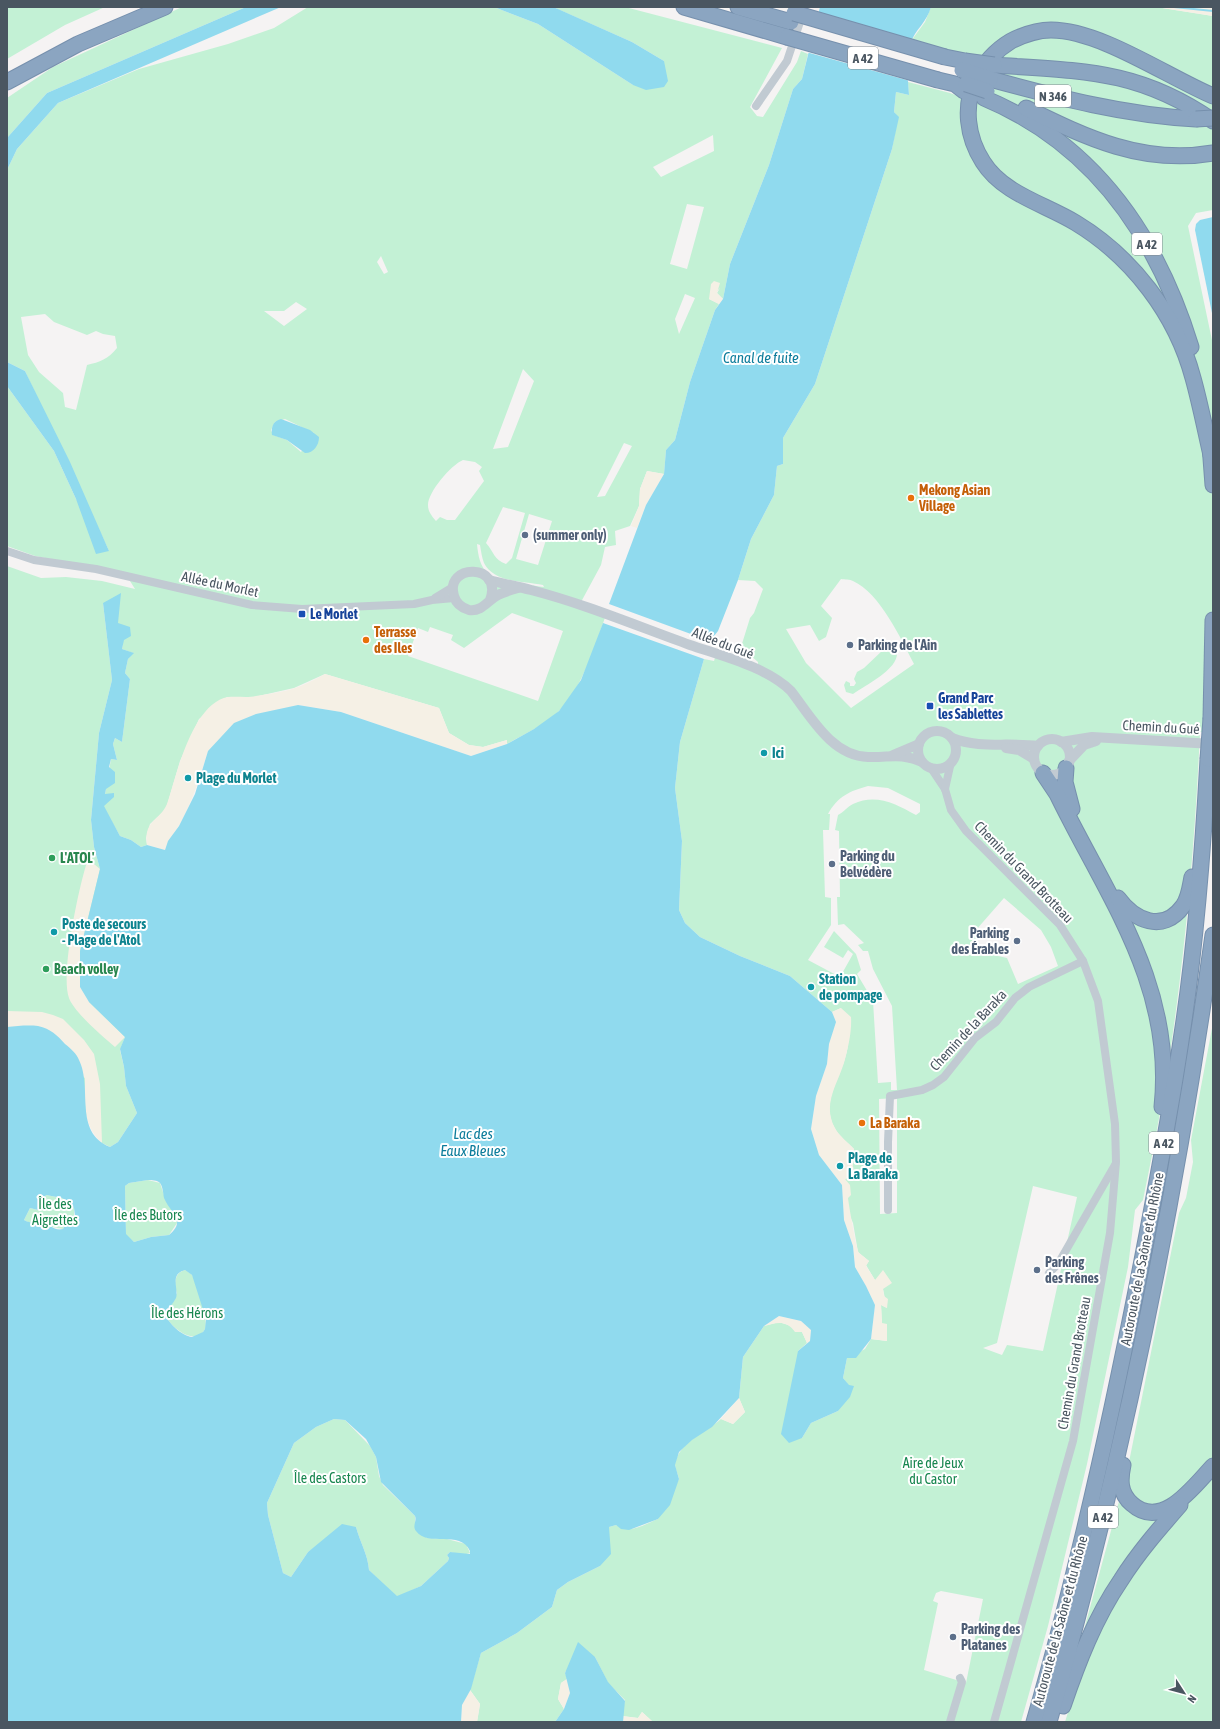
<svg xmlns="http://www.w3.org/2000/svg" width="1220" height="1729" font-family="'Asap Condensed',sans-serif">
<rect width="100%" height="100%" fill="#f5f3f3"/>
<g fill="#c3f1d5" fill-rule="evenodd">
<polygon points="7,7 105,7 65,25 7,59"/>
<polygon points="182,7 246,7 47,93 7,138 7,98 53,67"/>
<path d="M 308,7 L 494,7 L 538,24 L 633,85 L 664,61 L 632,42 L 553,7 L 625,7 L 782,48 L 750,107 L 757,116 L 763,117 L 797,62 L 801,51 L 808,54 L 802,79 L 793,89 L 769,165 L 730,264 L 723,299 L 717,293 L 720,288 L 709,299 L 719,304 L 715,310 L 690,382 L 675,440 L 666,450 L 664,474 L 647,471 L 640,489 L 639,506 L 630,526 L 615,531 L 616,545 L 605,547 L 601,565 L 581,602 L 607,612 C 596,642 583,688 559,711 C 545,725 524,734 507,744 L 507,740 L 483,747 L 469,745 L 449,733 L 439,708 L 325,674 L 294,688 L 254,697 L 227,697 L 199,719 L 180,761 L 166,809 L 150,824 L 146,838 L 147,845 L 141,847 L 131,840 L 120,836 L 103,806 L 111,759 L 117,760 L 113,744 L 115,738 L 122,742 L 130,679 L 125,673 L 128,659 L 133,653 L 122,649 C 126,631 114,618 103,603 L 112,680 L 99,733 L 91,820 L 94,847 L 100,869 L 125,1037 L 120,1050 L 124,1067 L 126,1086 L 137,1113 L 118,1142 L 110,1147 L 102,1143 L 37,1026 L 7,1027 L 7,566 L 41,578 L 66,577 L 102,581 L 135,589 L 125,573 L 35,556 L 7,546 L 7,386 L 54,451 L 76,499 L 109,551 L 25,371 L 7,362 L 7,170 L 17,149 L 58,103 L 139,69 L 228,44 L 274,28 ZM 713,135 L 714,151 L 661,177 L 653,167 ZM 687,204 L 704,207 L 687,269 L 670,264 ZM 381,256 L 388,272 L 384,274 L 377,262 ZM 685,294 L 695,298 L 679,334 L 675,319 ZM 296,302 L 307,309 L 284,326 L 264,311 L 284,311 ZM 45,314 L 54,322 L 87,335 L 96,331 L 103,334 L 115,336 L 117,348 C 108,359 100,362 87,365 L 76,410 L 65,407 L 63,393 L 39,372 L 28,355 L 21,317 ZM 523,369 L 534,381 L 508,447 L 493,449 ZM 285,419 L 314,433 L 301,452 L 287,440 L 273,435 L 271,430 L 275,422 ZM 624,443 L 632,446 L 605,496 L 597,497 ZM 463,460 L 475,462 L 482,467 L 479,471 L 484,481 L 455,520 L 447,520 L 440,517 L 436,521 C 432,516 428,512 428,505 C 428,492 451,465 463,460 ZM 503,507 L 525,513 L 512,558 L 506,564 C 494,560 494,552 486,543 ZM 529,514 L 552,521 L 538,565 L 516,559 ZM 477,544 L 480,545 C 481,551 482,558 484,563 C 494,583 524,581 543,585 L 544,587 C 534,586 496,580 489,575 C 480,567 478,555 477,544 ZM 512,613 L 563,631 L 538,701 L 408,656 L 418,628 L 428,632 L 430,627 L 453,635 L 451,640 L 464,648 Z"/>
<path d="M 931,7 L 1156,7 L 1213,16 L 1213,210 L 1196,213 L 1188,226 L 1213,345 L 1213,732 L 1200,732 C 1195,843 1185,956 1168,1066 C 1161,1111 1152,1156 1143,1200 L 1135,1210 L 1128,1267 L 1087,1464 L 1048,1626 L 1021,1722 L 653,1722 L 642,1712 L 638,1718 L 622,1716 L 625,1700 L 608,1683 L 595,1657 L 565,1672 L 567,1679 L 561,1683 L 558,1699 L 564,1709 L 555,1722 L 477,1722 L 480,1704 L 470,1690 L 481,1653 L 517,1633 L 552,1607 L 557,1590 L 568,1582 L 600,1566 L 609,1527 L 616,1525 C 629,1535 645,1524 658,1519 L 679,1479 C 678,1474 675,1468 675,1464 C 679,1442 706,1432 721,1419 L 733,1424 L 745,1412 L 739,1398 L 743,1357 L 764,1326 L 779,1322 L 791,1326 L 802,1332 L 807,1343 L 798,1351 L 802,1438 L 811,1423 L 838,1411 L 849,1386 L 843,1378 L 847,1358 L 865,1349 L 871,1339 L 887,1341 L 887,1324 L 882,1324 L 881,1305 L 887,1308 L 883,1289 L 875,1280 L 866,1265 L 869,1261 L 858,1252 L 853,1223 L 849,1214 L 845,1179 L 854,1175 L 852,1157 L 854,1149 C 848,1143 839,1136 835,1129 C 818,1100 846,1072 848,1044 C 849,1033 843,1019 841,1008 L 832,1012 L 790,976 L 740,956 L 700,937 L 685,923 L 679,910 L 682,841 L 675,788 L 680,742 L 704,659 L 714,661 L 717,651 L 758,666 L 758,662 L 741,647 L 750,618 L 754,613 L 763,589 L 755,581 L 738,580 L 751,539 L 774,495 L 777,466 L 783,464 L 783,438 L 815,384 L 892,149 L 898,117 L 894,112 L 896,92 L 909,95 L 908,82 L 950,93 L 963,98 L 977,58 L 911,41 L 925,22 ZM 841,579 C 845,580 850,579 853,581 C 880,593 901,639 914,664 L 851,708 L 806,663 L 786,629 L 810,625 L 819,641 L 826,637 L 832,618 L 821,606 ZM 868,786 L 888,788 L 920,804 L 920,812 L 916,815 C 896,804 876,793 853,804 C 847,807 844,812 838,815 L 835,830 L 839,831 L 840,897 L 837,897 L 838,925 L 844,924 L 864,943 L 858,945 L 863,951 L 868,951 L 873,969 L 892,1006 L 897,1090 L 891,1090 L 891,1082 L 878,1083 L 873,1001 L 878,1000 L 873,992 L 869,994 L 857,974 L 861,970 L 856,954 L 834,931 L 824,947 L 843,958 L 848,950 L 853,954 L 840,977 L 808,960 L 831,925 L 831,898 L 825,897 L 823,830 L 829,830 L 830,814 L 828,814 C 838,796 850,791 868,786 ZM 1004,898 L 1041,930 L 1051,947 L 1058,966 L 1018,984 L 1007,958 L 967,949 L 981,935 L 976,930 ZM 897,1098 L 897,1213 L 880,1214 L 879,1099 ZM 1033,1186 L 1077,1197 L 1043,1351 L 1007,1345 L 1002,1355 L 983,1348 L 997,1343 ZM 941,1591 L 983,1599 L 966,1683 L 924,1670 L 938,1603 L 933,1601 L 936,1593 Z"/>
<path d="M 891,649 L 897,653 C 898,669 866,685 853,694 L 846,692 L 844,685 L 846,681 L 850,683 L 850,686 L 854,686 L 856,683 L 854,679 L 857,672 L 864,668 L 883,650 Z"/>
<polygon points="1213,1023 1213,1722 1065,1722 1078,1680 1079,1648 1127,1472 1179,1213 1186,1198 1193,1162 1191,1140"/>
<polygon points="148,1180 160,1183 166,1201 177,1217 177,1223 169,1235 151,1237 134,1242 126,1235 125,1186 129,1183"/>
<polygon points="46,1195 62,1198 67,1201 67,1204 74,1208 74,1216 67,1220 63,1229 28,1222 24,1220 30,1208 38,1210"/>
<path d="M 185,1270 C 187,1271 190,1273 192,1275 C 197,1282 209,1322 205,1329 C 195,1348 169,1326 165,1314 L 177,1293 C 174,1284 174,1273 185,1270 Z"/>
<path d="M 334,1419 L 345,1420 L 370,1446 L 376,1457 L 379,1476 L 383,1485 L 415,1516 L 415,1529 L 427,1538 L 447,1539 L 466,1544 L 470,1553 L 463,1555 L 450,1552 L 447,1555 L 449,1558 L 448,1561 L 421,1586 L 397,1597 L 369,1570 C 368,1555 360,1542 356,1527 L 322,1542 L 308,1552 L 291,1577 L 283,1573 L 268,1515 L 267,1503 L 294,1443 L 316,1427 Z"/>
</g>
<g fill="#f5f0e5">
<polygon points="1156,7 1213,7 1213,16"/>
<polygon points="714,281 720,283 717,293 723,299 719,304 709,299 711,284"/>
<polygon points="647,471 664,474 646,505 637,528 631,526 639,506 640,489"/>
<path d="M 325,674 L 439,708 L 449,733 L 469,745 L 483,747 L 507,740 L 507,744 L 471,756 L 341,712 L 298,705 L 208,751 C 201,774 194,796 183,818 C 178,829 169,838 165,850 L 147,845 C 143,819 162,821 168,801 C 177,773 193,703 228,697 C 237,696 247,698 256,696 C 268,694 283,692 295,688 C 305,685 315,679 325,674 Z"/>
<path d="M 88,859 L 100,869 L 80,951 L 89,1002 L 125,1037 L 115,1047 C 103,1037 74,1012 69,998 C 60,975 79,885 88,859 Z"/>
<path d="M 841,1008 L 851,1017 C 852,1032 848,1048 844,1063 C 837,1085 822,1105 835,1128 C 839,1136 848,1142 854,1149 L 852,1157 L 854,1175 L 845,1179 L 850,1185 L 851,1195 L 848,1198 C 849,1206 856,1248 859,1253 C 862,1256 866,1258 869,1261 L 866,1266 L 875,1280 L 883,1270 L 892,1283 L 883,1289 L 884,1296 L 888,1299 L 887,1308 L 881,1305 L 882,1323 L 887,1324 L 887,1341 L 871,1339 L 875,1305 L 866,1286 L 855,1267 L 853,1246 L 844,1220 L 842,1185 L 819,1155 L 811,1129 L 816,1096 L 827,1064 L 829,1044 L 835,1022 L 832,1012 Z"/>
<path d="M 7,1011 L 42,1012 L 53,1015 L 63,1019 L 84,1040 L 94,1054 L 100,1084 L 102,1143 C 82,1124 85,1104 85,1078 L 7,1027 Z"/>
<path d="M 779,1316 L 801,1321 L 811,1330 L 810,1341 L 807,1343 L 802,1332 L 795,1332 C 787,1320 777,1322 764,1326 Z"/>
<polygon points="739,1398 745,1412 733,1424 721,1419"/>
<polygon points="567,1679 570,1693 564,1709 558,1699 561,1683"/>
<polygon points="470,1690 480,1704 477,1722 461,1722 462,1705"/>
<polygon points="642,1712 653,1722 623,1722 622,1716 638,1718"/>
</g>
<g fill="#90daee" fill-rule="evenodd">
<polygon points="246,7 281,7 58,103 17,149 7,170 7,138 47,93"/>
<polygon points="494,7 553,7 558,9 632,42 664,61 668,81 664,87 646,90 633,85 538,24"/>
<path d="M 820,7 L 931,7 C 927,22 915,30 911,42 C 905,58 908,78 909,95 L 896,92 L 894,112 L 899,117 L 892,149 L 815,384 L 783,438 L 783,464 L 777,466 L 774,495 L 751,539 L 738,580 L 718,631 L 710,641 L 609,604 L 646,505 L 664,474 L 666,450 L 675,440 L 690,382 L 715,310 L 723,299 L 730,264 L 769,165 L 793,89 L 802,79 Z"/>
<polygon points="1213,217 1213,318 1195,230 1196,224 1200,220"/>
<polygon points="7,362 25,371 70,462 109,551 96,554 76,499 54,451 7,386"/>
<path d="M 281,419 L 310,430 L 319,437 C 319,445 314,453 305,453 L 287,440 L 272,435 C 271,427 273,421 281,419 Z"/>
<path d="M 121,593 L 118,623 L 130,627 L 131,636 L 124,640 L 122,649 L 134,653 L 128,659 L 125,673 L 130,679 L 122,742 L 115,738 L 113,744 L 117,760 L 111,759 L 109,767 L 115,772 L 115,783 L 106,789 L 105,794 L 114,793 L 114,797 L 104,806 L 120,836 L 131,840 L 141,847 L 147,845 L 165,850 L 168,841 L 179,826 L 195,794 L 208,751 L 234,723 L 256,714 L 298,705 L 341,712 L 471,756 L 507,744 L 534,729 L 559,711 L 581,680 L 603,623 L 704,659 L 680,742 L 675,788 L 682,841 L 679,910 L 685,923 L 700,937 L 740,956 L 790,976 L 832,1012 L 836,1022 L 829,1044 L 827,1064 L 816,1096 L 811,1129 L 819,1155 L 842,1185 L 844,1220 L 853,1246 L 855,1267 L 866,1286 L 875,1305 L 871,1339 L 856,1358 L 847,1358 L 843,1378 L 849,1385 L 854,1386 L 850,1397 L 838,1411 L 811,1423 L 802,1438 L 789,1443 L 781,1434 L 798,1351 L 810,1341 L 811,1330 L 801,1321 L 779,1316 L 764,1326 L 743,1357 L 739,1398 L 712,1427 L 692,1440 L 679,1452 L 675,1465 L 679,1479 L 670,1505 L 658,1519 L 629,1530 L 621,1529 L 616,1525 L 609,1527 L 611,1554 L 600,1566 L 568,1582 L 557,1590 L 552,1607 L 517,1633 L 481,1653 L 471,1689 L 462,1705 L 461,1722 L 7,1722 L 7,1027 C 17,1026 28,1025 38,1026 C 51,1029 57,1035 65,1044 C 70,1048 77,1054 79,1060 C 93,1088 73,1132 110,1147 L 118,1142 L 137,1113 L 126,1086 L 124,1067 L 120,1049 L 125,1037 L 89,1002 L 80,987 L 80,951 L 100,869 L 94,847 L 91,820 L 99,733 L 112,680 L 103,603 ZM 148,1180 C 152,1180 157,1180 160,1183 C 163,1187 163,1193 164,1198 C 170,1213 187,1220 169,1235 L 151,1237 L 134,1242 L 126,1234 L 125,1186 L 129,1183 ZM 46,1195 L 62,1198 L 67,1201 L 68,1205 L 74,1208 L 75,1216 L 68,1219 L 63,1229 C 54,1231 51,1225 43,1223 C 36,1222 30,1224 24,1220 L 30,1208 L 38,1210 ZM 185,1270 L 192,1275 L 206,1319 L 205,1329 L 203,1332 L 192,1337 C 182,1336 168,1323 165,1314 C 168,1308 173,1304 176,1298 C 179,1289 169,1274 185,1270 ZM 334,1419 L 345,1420 L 366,1439 L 376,1457 L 381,1482 L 415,1516 C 417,1521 412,1526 416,1531 C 428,1548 460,1529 470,1551 L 470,1554 L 450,1552 L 447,1555 L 449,1558 L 448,1561 L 421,1586 L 397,1596 L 369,1570 C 368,1555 360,1542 356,1527 L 342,1524 L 308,1552 L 291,1577 L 283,1573 L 268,1515 L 267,1503 L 294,1443 L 316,1427 Z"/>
<polygon points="578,1642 595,1657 608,1682 625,1701 623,1722 555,1722 564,1709 570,1693 565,1673"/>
</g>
<polygon fill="#f5f3f3" points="816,15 913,42 910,81 806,52"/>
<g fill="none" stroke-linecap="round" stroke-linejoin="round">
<polyline stroke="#90daee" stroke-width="2" points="1174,7 1213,11"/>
<defs>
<g id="motorway">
<polyline points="684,7 787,37"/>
<polyline points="738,7 791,22"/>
<polyline points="945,57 965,61"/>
<path d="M 994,65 C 1081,71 1138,69 1213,121"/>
<path d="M 990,79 C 1060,98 1124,115 1196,119"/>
<polyline points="938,80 955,84 964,91"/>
<polyline points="7,82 78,44 165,7"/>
<path d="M 984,98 C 1094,144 1157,236 1191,347"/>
<path d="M 1026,108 C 1087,138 1143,165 1213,153"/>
<polyline points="1210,445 1213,485"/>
<path d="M 1211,455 C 1205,429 1200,403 1193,378 C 1176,314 1132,257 1076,223 C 1045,204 1003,194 983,162 C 967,137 963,106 976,79 C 984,63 996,50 1011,41 C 1023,35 1037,30 1051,30 C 1100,30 1166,76 1213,96"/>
<polyline points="1211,718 1213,620"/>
<polyline points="1066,768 1065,782 1072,809"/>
<path d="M 1043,773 L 1057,794 C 1107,897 1175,985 1162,1107"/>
<path d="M 1118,898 C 1134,920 1163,934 1183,906 C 1189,898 1190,887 1192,877"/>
<path d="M 1123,1465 C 1120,1479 1119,1493 1132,1504 C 1162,1531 1194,1486 1213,1466"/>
<path d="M 1063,1706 C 1078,1662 1095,1618 1121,1580 C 1138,1553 1159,1529 1180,1505"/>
<path d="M 1034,1722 C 1076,1577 1109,1429 1138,1281 C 1154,1199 1170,1117 1182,1034 C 1196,943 1203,851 1208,759"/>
<path d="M 1049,1722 C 1122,1464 1176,1200 1213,935"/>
</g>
</defs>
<use href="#motorway" stroke="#7690ad" stroke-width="17"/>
<g stroke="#c1cad2" stroke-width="8">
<polyline points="756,106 787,61 805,7"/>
<polyline points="7,551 34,560 96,569 252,605 302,609 414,604 432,600 454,598"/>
<polyline points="435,598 453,587"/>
<polyline points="931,768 945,789 951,810 966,831 1060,925 1083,961 1098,1001 1115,1124 1116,1162 1110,1233 1073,1441 994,1722"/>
<polyline points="945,789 951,762"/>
<polyline points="888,1210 888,1142 890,1096 922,1090 933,1085 944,1077 975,1038 996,1022 1015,998 1029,987 1083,961"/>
<polyline points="1049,1273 1058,1264 1115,1165"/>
<polyline points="950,1722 962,1682 960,1678"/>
</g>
<g stroke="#c1cad2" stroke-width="10">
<path d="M 489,580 C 503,584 517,586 531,590 C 585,604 637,626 690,645 C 722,656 767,667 791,691 C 811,717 832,756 868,757 C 890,758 899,752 922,762"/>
<path d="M 490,600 C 504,563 444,563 454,596 C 456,603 462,608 469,610 C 482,612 488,600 498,595 C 504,592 511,590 518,588"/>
<circle cx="937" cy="750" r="19"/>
<path d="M 952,738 C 980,749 1009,742 1038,746"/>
<circle cx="1052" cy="757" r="18"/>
<polyline points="1061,742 1092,737 1213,744"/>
<polyline points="1006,748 1019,750 1034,759"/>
<polyline points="893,755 919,744"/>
<polyline points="1069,761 1084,745 1096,741"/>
</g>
<use href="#motorway" stroke="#8ba5c1" stroke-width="15"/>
<defs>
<g id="motorway-bridge">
<polyline points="794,13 945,57"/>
<polyline points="787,37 938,80"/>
<polyline points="965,61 994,65"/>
<polyline points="962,70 990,79"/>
<polyline points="966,84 987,91"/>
<polyline points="1196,119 1213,118"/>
<polyline points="1208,759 1211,718"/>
</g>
</defs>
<use href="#motorway-bridge" stroke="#7690ad" stroke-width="17" stroke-linecap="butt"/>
<use href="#motorway-bridge" stroke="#8ba5c1" stroke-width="15"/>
</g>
<g fill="#e8710a" stroke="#fff" stroke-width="1.5">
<circle cx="911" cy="498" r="4"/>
<circle cx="366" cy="640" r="4"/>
<circle cx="862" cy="1123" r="4"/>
</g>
<g fill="#5c6f8a" stroke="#fff" stroke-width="1.5">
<circle cx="525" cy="535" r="4"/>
<circle cx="850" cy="645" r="4"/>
<circle cx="832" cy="864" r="4"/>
<circle cx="1017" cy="941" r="4"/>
<circle cx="1037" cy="1270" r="4"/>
<circle cx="953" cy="1637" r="4"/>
</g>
<g fill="#1a4fb4" stroke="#fff" stroke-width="1.5">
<rect x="298" y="610" width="8" height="8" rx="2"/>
<rect x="926" y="702" width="8" height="8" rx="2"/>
</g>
<g fill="#0f9aa8" stroke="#fff" stroke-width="1.5">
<circle cx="764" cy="753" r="4"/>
<circle cx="188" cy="778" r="4"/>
<circle cx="54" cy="932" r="4"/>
<circle cx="811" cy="987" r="4"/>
<circle cx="840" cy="1166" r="4"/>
</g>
<g fill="#2e9e5b" stroke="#fff" stroke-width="1.5">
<circle cx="52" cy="858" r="4"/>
<circle cx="46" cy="969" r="4"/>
</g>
<g text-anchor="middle" stroke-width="4" stroke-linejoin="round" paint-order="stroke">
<g fill="#fff" stroke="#808990" stroke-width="1">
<rect x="848" y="47" width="30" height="22" rx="3"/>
<rect x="1035" y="85" width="36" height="22" rx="3"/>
<rect x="1132" y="233" width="30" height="22" rx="3"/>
<rect x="1149" y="1132" width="30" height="22" rx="3"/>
<rect x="1088" y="1506" width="30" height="22" rx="3"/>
</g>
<g font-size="13" font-weight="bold" fill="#4a5661">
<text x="863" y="63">A 42</text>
<text x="1053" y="101">N 346</text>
<text x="1147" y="249">A 42</text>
<text x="1164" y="1148">A 42</text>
<text x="1103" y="1522">A 42</text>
</g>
<g font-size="14" font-weight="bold" fill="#c56008" stroke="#fff" text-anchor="start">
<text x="919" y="495">Mekong Asian<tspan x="919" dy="16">Village</tspan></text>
<text x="374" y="637">Terrasse<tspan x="374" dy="16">des Iles</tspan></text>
<text x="870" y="1128">La Baraka</text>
</g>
<g font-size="14" font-weight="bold" fill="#4e5e75" stroke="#fff" text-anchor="start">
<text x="533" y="540">(summer only)</text>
<text x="858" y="650">Parking de l'Ain</text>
<text x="840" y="861">Parking du<tspan x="840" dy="16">Belvédère</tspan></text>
<text x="1009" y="938" text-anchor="end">Parking<tspan x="1009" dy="16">des Érables</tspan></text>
<text x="1045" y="1267">Parking<tspan x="1045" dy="16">des Frênes</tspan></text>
<text x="961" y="1634">Parking des<tspan x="961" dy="16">Platanes</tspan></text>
</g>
<g font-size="14" fill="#4a5661" stroke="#fff">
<text transform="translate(220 584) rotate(12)" y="5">Allée du Morlet</text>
<text transform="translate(723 643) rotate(21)" y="5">Allée du Gué</text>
<text transform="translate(1161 727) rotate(3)" y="5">Chemin du Gué</text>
<text transform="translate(1024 872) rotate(46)" y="5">Chemin du Grand Brotteau</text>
<text transform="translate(968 1030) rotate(-47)" y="5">Chemin de la Baraka</text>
<text transform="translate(1142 1259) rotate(-79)" y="5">Autoroute de la Saône et du Rhône</text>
<text transform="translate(1074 1363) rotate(-80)" y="5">Chemin du Grand Brotteau</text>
<text transform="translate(1060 1621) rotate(-75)" y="5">Autoroute de la Saône et du Rhône</text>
</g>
<g font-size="14" font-weight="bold" fill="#164399" stroke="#fff" text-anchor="start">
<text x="310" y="619">Le Morlet</text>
<text x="938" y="703">Grand Parc<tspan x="938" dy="16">les Sablettes</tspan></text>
</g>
<g font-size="14" font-weight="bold" fill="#0d838f" stroke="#fff" text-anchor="start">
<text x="772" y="758">Ici</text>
<text x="196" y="783">Plage du Morlet</text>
<text x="62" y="929">Poste de secours<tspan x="62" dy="16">- Plage de l'Atol</tspan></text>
<text x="819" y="984">Station<tspan x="819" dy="16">de pompage</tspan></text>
<text x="848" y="1163">Plage de<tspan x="848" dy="16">La Baraka</tspan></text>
</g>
<g font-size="14" font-weight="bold" fill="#27864d" stroke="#fff" text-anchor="start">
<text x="60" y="863">L'ATOL'</text>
<text x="54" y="974">Beach volley</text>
</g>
<g font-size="14" fill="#17864f" stroke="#fff">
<text x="55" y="1209">Île des<tspan x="55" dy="16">Aigrettes</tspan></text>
<text x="148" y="1220">Île des Butors</text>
<text x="187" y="1318">Île des Hérons</text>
<text x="933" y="1468">Aire de Jeux<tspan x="933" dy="16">du Castor</tspan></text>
<text x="330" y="1483">Île des Castors</text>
</g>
<g font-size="15" font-style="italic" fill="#0c7c9b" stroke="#fff">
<text x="761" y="363">Canal de fuite</text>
<text x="473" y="1139">Lac des<tspan x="473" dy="17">Eaux Bleues</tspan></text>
</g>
</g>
<rect width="1220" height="1729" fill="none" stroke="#4a5661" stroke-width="16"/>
<g transform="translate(1184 1693) rotate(126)" stroke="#ffffff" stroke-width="3" paint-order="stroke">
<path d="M0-3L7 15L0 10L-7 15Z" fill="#4a5661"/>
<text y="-6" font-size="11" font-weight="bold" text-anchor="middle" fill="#4a5661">N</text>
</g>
</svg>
